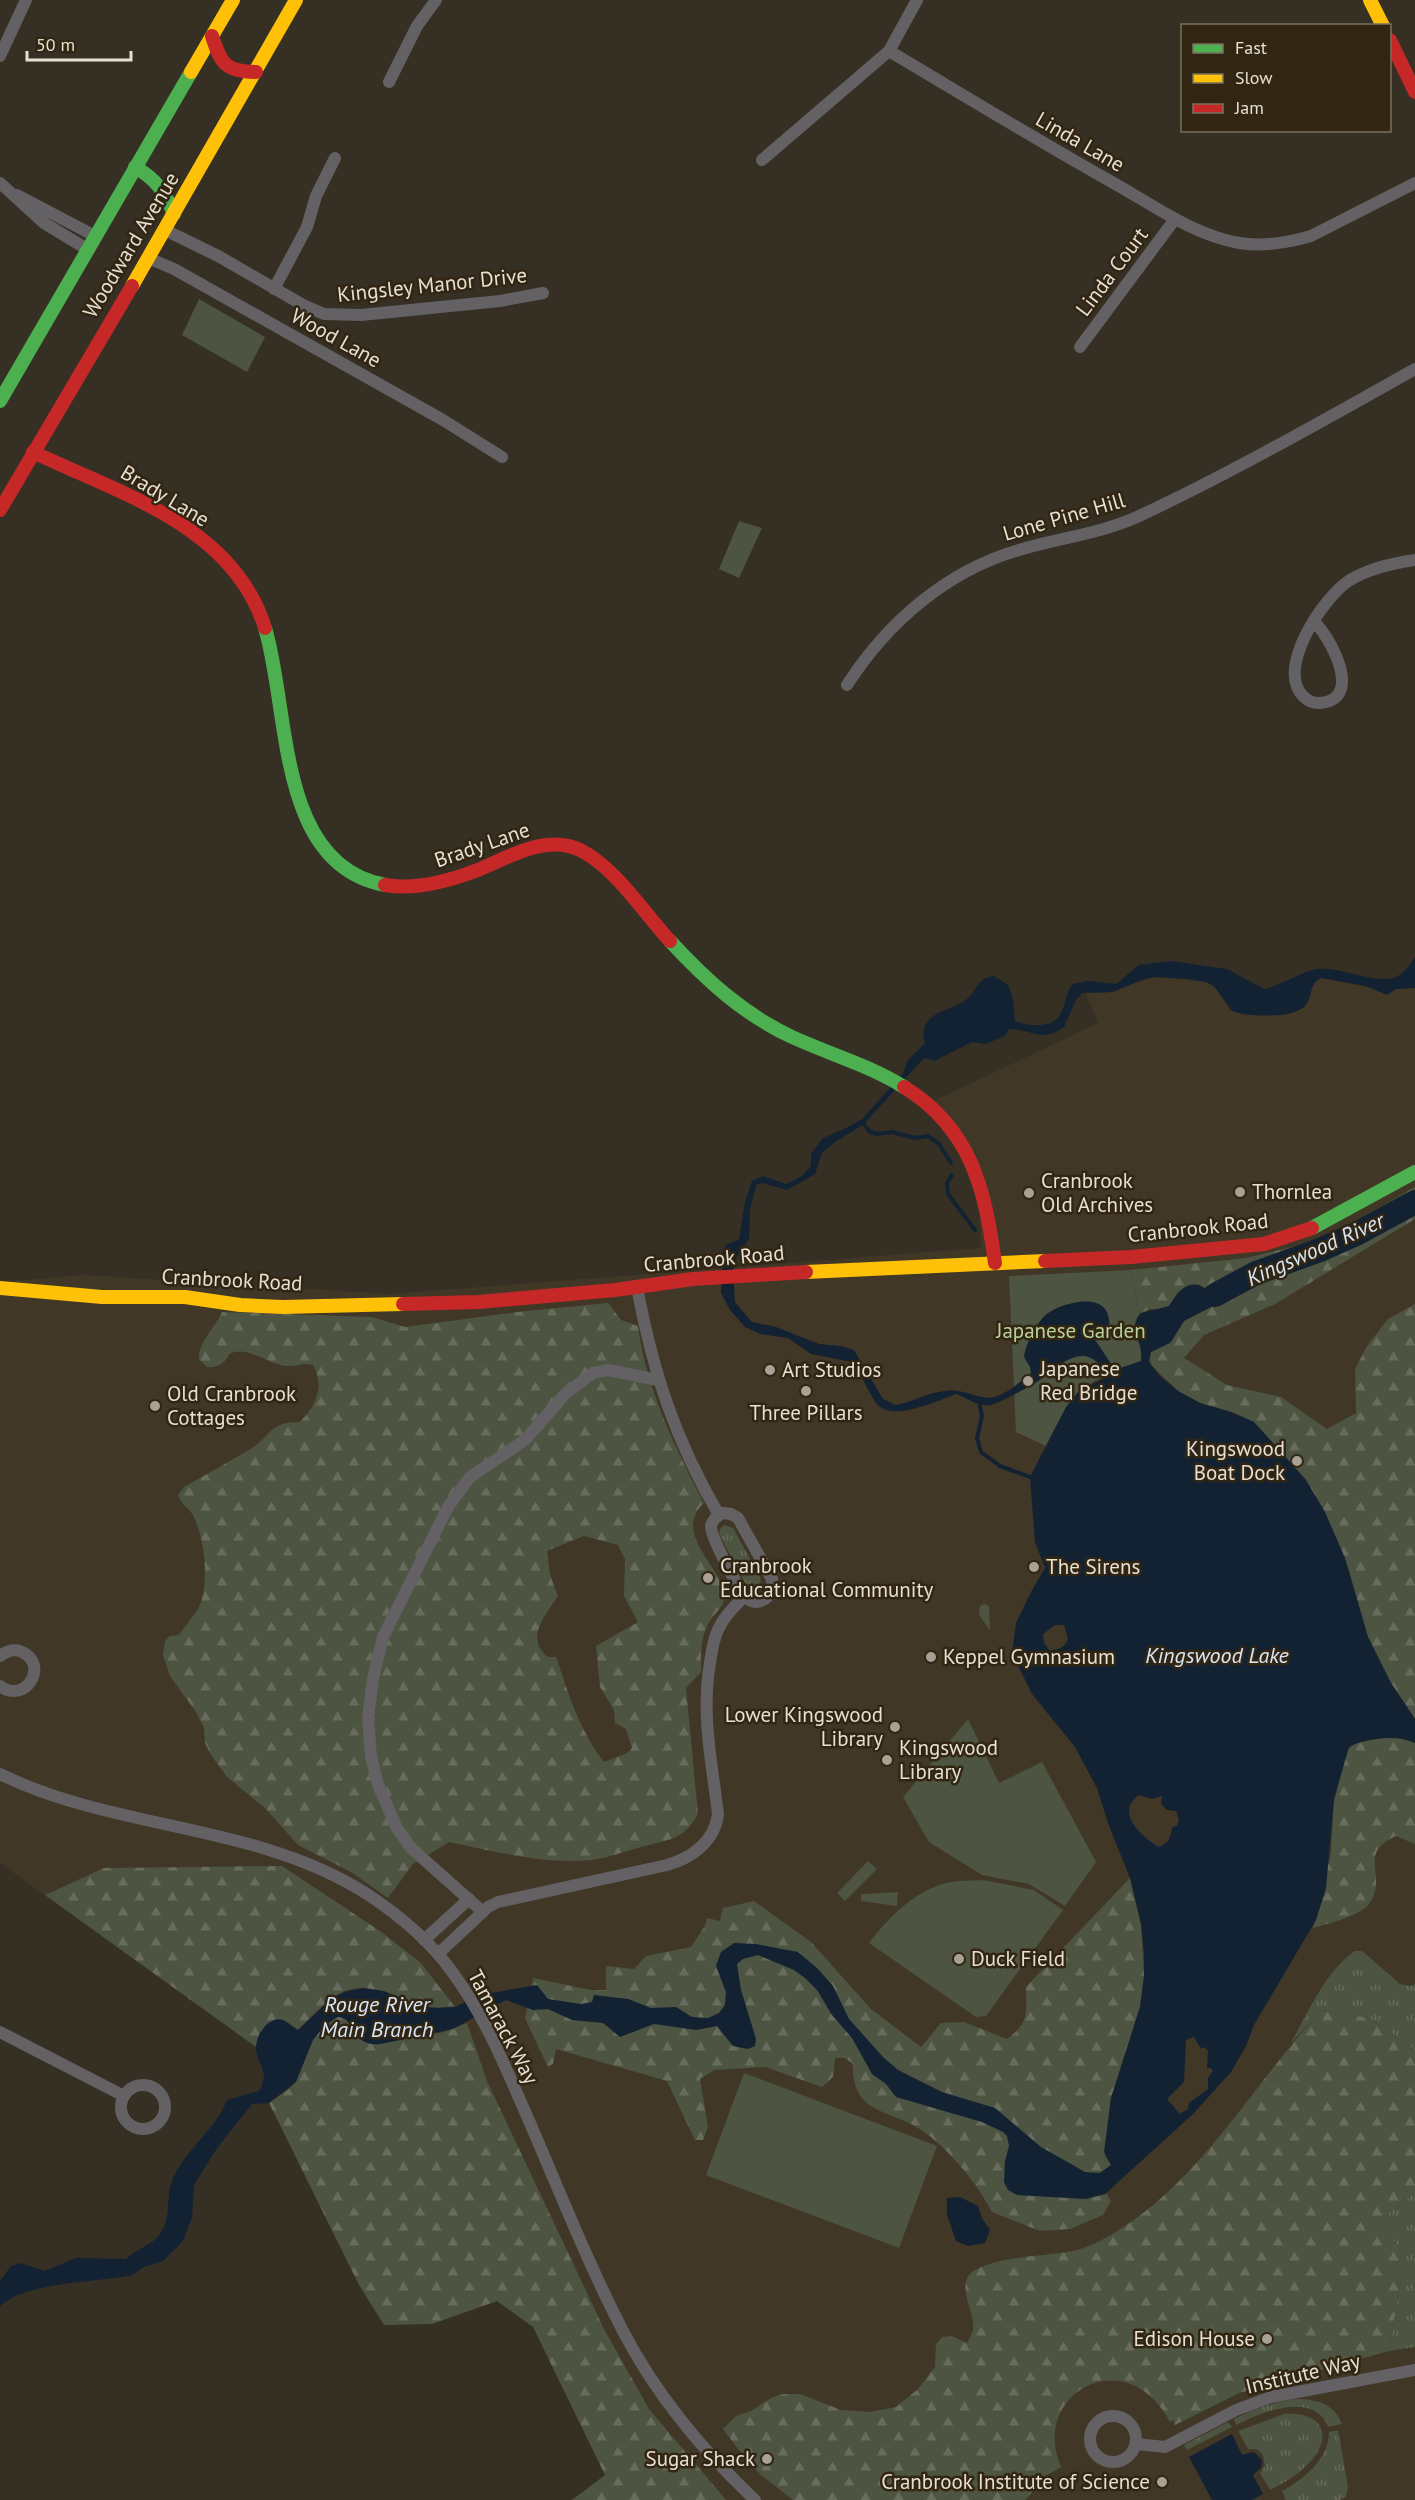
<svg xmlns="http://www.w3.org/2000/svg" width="1415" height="2500" font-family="'PT Sans',sans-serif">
<defs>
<pattern id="grass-tufts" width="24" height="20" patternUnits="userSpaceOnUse" patternTransform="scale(1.5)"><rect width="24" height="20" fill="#4d5441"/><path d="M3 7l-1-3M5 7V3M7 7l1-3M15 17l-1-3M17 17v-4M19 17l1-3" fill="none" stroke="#676c5c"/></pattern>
<pattern id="forest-firs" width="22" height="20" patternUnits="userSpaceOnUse" patternTransform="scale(1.5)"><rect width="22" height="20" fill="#4d5441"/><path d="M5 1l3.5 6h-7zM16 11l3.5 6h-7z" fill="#676c5c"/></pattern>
</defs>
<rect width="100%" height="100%" fill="#352f24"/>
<polygon fill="#413727" points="1154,977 1206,982 1219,991 1230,1010 1247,1015 1285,1015 1303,1008 1307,1004 1313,984 1321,978 1391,992 1396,989 1415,988 1415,2500 676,2500 546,2247 395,2324 256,2047 0,1863 0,1282 84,1275 390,1294 981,1248 979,1208 973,1188 958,1151 923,1106 1098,1023 1085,992 1105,993"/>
<g fill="url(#grass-tufts)">
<polygon points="724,1525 733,1528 760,1577 761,1582 757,1587 750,1588 744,1581 719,1534 720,1529"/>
<polygon points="984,1604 989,1606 990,1630 979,1615 980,1606"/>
<path d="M 1355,1951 L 1362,1951 L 1400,1984 L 1411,1986 L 1415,1984 L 1415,2050 L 1369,2018 L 1322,2010 L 1290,2044 C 1308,2014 1325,1971 1355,1951 Z"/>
<polygon points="1415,2192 1415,2347 1389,2351 1405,2255 1391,2238 1385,2216"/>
<path d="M 1300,2399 C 1319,2400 1335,2405 1342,2424 L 1328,2427 C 1314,2390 1259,2413 1236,2425 L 1234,2419 C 1255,2409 1277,2400 1300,2399 Z"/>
<path d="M 1284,2414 C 1320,2411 1336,2434 1309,2463 C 1298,2475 1284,2483 1270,2490 L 1260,2473 L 1265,2466 L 1263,2455 L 1257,2449 L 1248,2449 L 1238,2431 Z"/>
<polygon points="1228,2422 1232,2427 1187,2450 1184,2445"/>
<path d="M 1338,2430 L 1348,2487 L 1346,2496 L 1340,2500 L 1286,2500 L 1282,2491 C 1304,2479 1329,2459 1329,2432 Z"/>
</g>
<g fill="url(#forest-firs)" fill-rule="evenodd">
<polygon points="1415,1187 1415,1219 1275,1304 1204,1335 1184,1358 1227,1385 1281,1397 1327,1429 1356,1413 1355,1369 1367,1346 1388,1319 1415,1304 1415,1719 1391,1683 1368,1637 1348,1568 1306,1480 1254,1422 1231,1412 1200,1403 1178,1391 1151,1365 1149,1357 1151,1352 1172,1341 1184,1321 1213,1306 1215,1295 1198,1284 1178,1292 1169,1306 1164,1309 1150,1309 1139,1314 1131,1270 1246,1258 1325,1239"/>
<path d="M 608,1303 L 621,1320 L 638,1326 C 646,1388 675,1448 704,1503 C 674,1531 715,1562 724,1590 C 728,1604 716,1611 709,1622 C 700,1639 701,1654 701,1672 L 686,1688 L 698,1814 C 684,1840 668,1840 641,1847 C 625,1851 608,1858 592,1860 C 549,1865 491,1851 449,1842 L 413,1864 L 388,1898 L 351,1872 L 298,1845 L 265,1808 L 227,1777 L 211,1755 L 205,1743 L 204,1728 L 196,1712 L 170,1676 L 163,1655 L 165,1641 L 170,1636 L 179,1635 C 185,1626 192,1618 198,1609 C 210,1586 205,1540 194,1517 C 190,1508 181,1505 178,1495 L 184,1487 C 205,1475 227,1463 249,1450 C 271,1438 267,1422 300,1422 C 316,1406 325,1386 313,1365 C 301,1362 301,1366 290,1366 C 270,1367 249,1344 229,1354 C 226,1363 217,1368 207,1367 L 199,1359 C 198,1342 215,1328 222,1312 L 372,1317 L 405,1327 L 517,1312 ZM 584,1536 L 618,1545 L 625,1559 L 624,1596 L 638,1622 L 596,1646 L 600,1687 L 614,1710 L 615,1723 L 626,1729 L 632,1748 L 627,1753 L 604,1762 C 580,1732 568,1692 556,1657 L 548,1657 C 524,1639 546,1614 558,1596 L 550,1575 L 547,1551 Z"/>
<path d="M 1386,1737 L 1396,1737 L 1415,1743 L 1415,1844 L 1396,1836 C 1356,1853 1389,1876 1369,1904 C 1360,1916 1327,1924 1313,1928 L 1331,1853 L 1334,1802 L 1346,1752 C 1353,1740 1374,1740 1386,1737 Z"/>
<path d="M 282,1866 L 380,1931 L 421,1963 L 455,2007 C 443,2007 429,2009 417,2005 C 393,1998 371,1981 345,1991 C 328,1998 311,2017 298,2030 L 283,2020 L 260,2032 L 256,2047 L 45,1895 L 104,1868 Z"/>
<path d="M 1130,1878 L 1141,1924 L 1144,1976 L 1140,2007 L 1111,2098 L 1105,2156 L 1111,2165 L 1101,2173 L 1094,2174 L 1111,2201 L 1103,2215 L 1070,2229 L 1040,2231 L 992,2212 C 978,2185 952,2153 927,2134 C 895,2108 851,2118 853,2064 L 845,2058 L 835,2058 L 833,2077 L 822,2087 L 765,2067 L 714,2070 L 700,2079 L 708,2127 L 703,2140 L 695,2140 L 667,2081 L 556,2049 L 553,2064 L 548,2067 L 525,2018 L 533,1978 L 591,1990 L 606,1990 L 606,1966 L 634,1969 L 646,1956 L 691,1947 L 705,1926 L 707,1918 L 720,1921 L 723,1908 L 754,1901 L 811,1942 L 871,2009 L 921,2047 L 941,2023 L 964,2022 L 1007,2039 C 1030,2022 1026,2014 1026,1987 Z"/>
<path d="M 1322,2010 L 1369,2018 L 1415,2050 L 1415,2192 L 1385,2216 L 1391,2238 L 1405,2255 L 1389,2351 L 1239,2393 L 1175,2425 L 1173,2420 L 1170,2422 C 1127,2340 1029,2393 1061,2467 L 1047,2475 L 1025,2500 L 793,2500 L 761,2475 L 744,2457 L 723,2429 L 736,2416 L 751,2411 L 771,2398 L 783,2394 L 800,2394 L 841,2410 L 869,2412 L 896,2407 L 918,2389 L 935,2367 L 936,2344 L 942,2337 L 952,2336 L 967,2343 C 969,2339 972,2334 973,2330 C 976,2314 956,2286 971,2273 C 993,2255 1050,2257 1077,2250 C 1092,2246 1110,2236 1122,2228 C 1206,2174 1255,2081 1322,2010 Z"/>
<path d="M 341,2016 L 347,2020 L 357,2036 L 380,2044 L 444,2032 L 467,2023 L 487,2081 L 604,2329 L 649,2409 L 726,2500 L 572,2500 L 605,2475 L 533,2327 L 497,2301 L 432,2324 L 384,2325 L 359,2285 L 269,2103 C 276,2097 287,2092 292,2086 C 308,2065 308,2022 341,2016 Z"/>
</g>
<g fill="#4d5441">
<polygon points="199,299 265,337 247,372 182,335"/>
<polygon points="739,521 762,528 739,578 719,569"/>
<path d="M 1131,1270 L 1139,1314 L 1135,1322 L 1135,1332 L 1143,1350 L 1140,1362 C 1133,1365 1125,1366 1118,1369 C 1075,1387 1066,1407 1046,1446 L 1016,1432 L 1009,1276 Z"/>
<polygon points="968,1719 999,1783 1042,1762 1096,1862 1065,1906 1029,1884 982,1875 929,1842 903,1797"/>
<polygon points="868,1861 877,1869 845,1901 837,1893"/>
<path d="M 983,1880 L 1034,1890 L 1063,1910 L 986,2016 L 976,2017 L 869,1943 C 890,1916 915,1890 950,1882 C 960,1880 972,1881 983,1880 Z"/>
<polygon points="898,1892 897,1906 861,1901 861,1894"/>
<polygon points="744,2073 937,2146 899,2248 706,2175"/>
</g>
<g fill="#122233" fill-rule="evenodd">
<path d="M 1415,957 L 1415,988 L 1396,989 L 1387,995 L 1366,986 L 1321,978 C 1309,984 1313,995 1306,1005 C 1296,1019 1247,1017 1232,1011 L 1214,986 L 1206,982 L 1188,979 L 1154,977 L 1144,979 L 1113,992 L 1082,993 L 1076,1000 L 1064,1027 C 1042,1043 1031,1029 1009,1029 L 1006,1035 L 986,1044 L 972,1042 L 934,1061 L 926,1058 L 922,1060 L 864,1124 L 835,1142 L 822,1153 L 815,1174 L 787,1190 L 762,1183 L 756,1185 L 750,1209 L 749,1239 L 737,1256 L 733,1270 L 735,1302 L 752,1322 L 776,1327 L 819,1344 L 841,1346 L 854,1350 L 883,1399 L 896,1405 C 913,1402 928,1392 946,1391 C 960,1389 968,1394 982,1397 C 1000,1402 1018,1383 1031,1373 L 1030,1367 L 1024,1357 C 1026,1343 1037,1321 1048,1313 C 1064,1302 1107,1291 1109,1320 C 1110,1324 1109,1330 1106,1333 C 1102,1335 1097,1335 1094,1338 L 1115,1370 L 1141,1361 C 1144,1342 1127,1329 1141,1313 L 1169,1306 C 1178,1292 1188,1277 1206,1289 C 1211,1292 1214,1294 1216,1299 L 1213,1306 L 1184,1321 L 1170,1343 L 1151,1352 L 1149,1362 L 1160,1376 L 1178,1391 L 1200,1403 L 1231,1412 L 1254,1422 L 1306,1480 L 1325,1512 L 1345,1558 L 1368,1637 L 1391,1683 L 1415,1719 L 1415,1743 C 1398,1734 1365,1738 1349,1747 L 1334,1799 L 1326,1888 L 1316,1920 L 1254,2025 L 1246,2046 L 1231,2072 L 1193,2114 L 1105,2194 L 1086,2199 L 1017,2195 L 1008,2190 L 1004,2182 L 1005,2161 L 1009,2146 L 1007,2136 L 1003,2132 L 982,2122 L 896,2097 L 886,2084 L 872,2074 L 852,2038 L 832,2015 L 817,1990 L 805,1978 L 794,1970 L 758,1955 L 743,1959 L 737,1964 L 741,1990 L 756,2039 L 755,2046 L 748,2049 L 733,2046 L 717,2026 L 696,2030 L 654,2024 L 620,2037 L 603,2023 L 572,2020 L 548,2009 L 533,2010 L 506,2000 L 453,2029 L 380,2044 C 350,2047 357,2018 338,2017 L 325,2025 L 313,2040 L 296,2082 L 269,2103 L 252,2104 L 217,2148 L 194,2185 L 192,2218 L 182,2242 L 163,2261 L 144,2267 L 132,2275 C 96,2283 27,2281 0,2306 L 0,2281 L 11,2266 L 21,2263 L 45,2271 L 76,2258 L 126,2259 C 137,2248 153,2246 162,2231 C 171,2216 166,2196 172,2181 C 184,2150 215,2131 227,2100 L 259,2091 C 272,2070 255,2064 256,2046 C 257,2034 269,2015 283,2020 C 288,2022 293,2027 298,2030 L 332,1998 L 344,1992 L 363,1988 L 384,1991 L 419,2006 L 437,2008 L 455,2007 L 479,1995 L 537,1985 L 548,1999 L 581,2004 L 592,2002 L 594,1995 L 628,1999 L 651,2008 L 676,2007 L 692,2017 L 708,2018 L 719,2013 L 725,2005 L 726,1992 L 716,1966 L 721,1952 L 734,1943 L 756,1944 L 798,1952 L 817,1968 L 833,1986 L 849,2019 L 883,2057 L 898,2070 L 942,2092 L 995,2108 L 1041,2147 L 1085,2172 L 1100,2173 L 1111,2165 L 1104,2152 L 1111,2098 L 1140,2007 L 1144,1976 L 1144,1953 L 1141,1924 L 1130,1878 L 1109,1826 L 1097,1788 L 1075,1747 L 1032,1694 L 1012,1653 L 1016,1623 L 1032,1590 L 1045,1568 L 1035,1542 L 1030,1477 L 1066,1407 L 1078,1392 L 1104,1378 C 1104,1371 1102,1366 1097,1362 C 1077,1344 1053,1371 1037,1382 C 1031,1386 997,1404 991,1405 C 977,1407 968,1398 956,1394 C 937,1401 890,1423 876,1403 C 867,1390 862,1374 852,1362 L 811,1354 L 788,1338 L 760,1334 L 745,1327 L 730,1310 L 721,1293 L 723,1251 L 726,1245 L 739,1239 L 745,1202 L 752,1181 L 763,1176 L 786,1184 L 802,1176 L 811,1166 L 811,1154 L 823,1138 L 846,1128 L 862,1119 L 902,1075 L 908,1060 L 925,1043 C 916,1012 950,1012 966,1000 C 977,991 978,977 994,976 L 1008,985 L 1013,999 L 1015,1021 C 1027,1026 1052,1029 1060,1015 C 1066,1005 1065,993 1073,984 L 1087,981 L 1116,984 L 1139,965 L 1171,961 L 1227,969 L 1264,989 C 1283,985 1302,971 1317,969 C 1341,966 1375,985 1396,977 C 1405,973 1410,964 1415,957 ZM 1055,1625 L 1064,1625 L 1068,1639 C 1064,1648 1059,1650 1049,1650 L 1044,1643 L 1043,1634 ZM 1139,1795 L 1152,1799 L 1162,1796 L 1161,1804 L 1167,1810 L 1176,1811 L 1179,1819 L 1177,1826 L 1172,1827 C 1171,1838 1169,1842 1159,1847 C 1142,1837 1114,1812 1139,1795 ZM 1194,2037 L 1201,2049 L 1203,2047 L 1208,2050 L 1207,2068 L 1211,2068 L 1213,2071 L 1208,2078 L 1208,2089 L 1189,2103 L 1188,2109 L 1180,2114 L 1167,2099 L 1184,2082 L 1186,2040 Z"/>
<polygon points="960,2197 978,2206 982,2218 990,2230 985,2243 968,2246 956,2241 947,2215 947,2198"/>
<polygon points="1232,2434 1242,2455 1254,2452 1262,2460 1261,2468 1253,2475 1263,2494 1252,2500 1212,2500 1189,2457"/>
</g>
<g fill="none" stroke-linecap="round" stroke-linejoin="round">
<g stroke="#122233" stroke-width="4">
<polyline points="862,1122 870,1132 877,1134 892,1132 915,1138 928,1136 939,1144 951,1163"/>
<polyline points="952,1175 947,1183 948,1194 975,1230"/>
<polyline points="979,1402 982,1416 977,1438 981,1452 1000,1466 1030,1477"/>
</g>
<polyline stroke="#122233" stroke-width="24" points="1215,1295 1256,1273 1320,1250 1358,1233 1415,1202"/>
<g stroke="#636164" stroke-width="12">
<path d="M 889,51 C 965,96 1040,142 1117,185 C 1156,207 1194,235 1239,243 C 1264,247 1287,243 1311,236 L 1415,183"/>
<polyline points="0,56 26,0"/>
<polyline points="389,82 417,26 436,0"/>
<polyline points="762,160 889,51 917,0"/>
<polyline points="0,183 44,223 87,249"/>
<polyline points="17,195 95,236"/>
<polyline points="165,230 220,257 303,305 324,314 361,315 500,301 543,293"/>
<polyline points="148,258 174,269 443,420 502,457"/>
<polyline points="274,289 307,227 316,196 335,158"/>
<polyline points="1080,347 1175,219"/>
<path d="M 1314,622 C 1330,636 1361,694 1326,702 C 1318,704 1310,703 1304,697 C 1274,670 1324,596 1350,580 C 1369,569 1393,563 1415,560"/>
<path d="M 847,685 C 887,623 946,571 1019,550 C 1058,538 1099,534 1137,517 C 1231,473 1324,420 1415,369"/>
<path d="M 637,1287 C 653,1372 675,1440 719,1515"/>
<path d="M 723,1513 L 731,1514 L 738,1518 L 772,1579 L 772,1590 C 768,1600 755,1607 746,1597 C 739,1590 710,1536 711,1526 C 712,1520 717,1516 723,1513 Z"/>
<path d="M 0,1656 C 7,1651 14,1648 22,1652 C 50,1665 25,1705 0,1686"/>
<path d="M 0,1774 C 116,1831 257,1823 367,1894 C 399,1915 431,1942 453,1973 C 483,2014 503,2061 523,2107 C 556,2182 586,2260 624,2333 C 657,2396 703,2451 755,2500"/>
<polyline points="483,1912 411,1848 397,1828 378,1785 371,1756 368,1719 373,1679 383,1637 448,1507 470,1477 525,1440 566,1393 593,1373 608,1370 658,1380"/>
<polyline points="424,1940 469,1899"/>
<path d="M 438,1954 L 488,1907 L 498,1902 L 667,1865 C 692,1858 715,1841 718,1814 C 712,1763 701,1715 710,1663 C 712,1649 714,1636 721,1624 C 727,1613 736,1605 745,1596"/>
<polyline points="0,2032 124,2096"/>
<circle cx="143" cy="2107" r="22"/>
<circle cx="1113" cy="2439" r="23"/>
<polyline points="1136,2444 1165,2447 1236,2410 1271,2397 1415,2370"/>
</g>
<g stroke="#4caf50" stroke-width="14">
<path d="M 135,167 C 156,179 165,192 174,214"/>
<polyline points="0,401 191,72"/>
<path d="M 265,628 C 290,710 276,865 385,885"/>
<path d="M 670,941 C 706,980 743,1014 792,1037 C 829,1054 869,1065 904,1087"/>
<polyline points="1312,1228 1415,1172"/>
</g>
<g stroke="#ffc107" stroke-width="14">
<polyline points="1370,0 1383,26"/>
<polyline points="191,72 233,0"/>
<polyline points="132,286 296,0"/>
<polyline points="806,1272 1045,1261"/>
<polyline points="0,1288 102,1297 185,1297 240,1305 283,1307 403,1304"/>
</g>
<g stroke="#c62828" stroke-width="14">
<path d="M 212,36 C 221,64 225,71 256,72"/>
<polyline points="1390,40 1415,92"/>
<path d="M 33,452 C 120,494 233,525 265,628"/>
<polyline points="0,510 132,286"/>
<path d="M 385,885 C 415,890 446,882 475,871 C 506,859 545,833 580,850 C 615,867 644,913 670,941"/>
<path d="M 904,1087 C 972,1129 985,1190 995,1263"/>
<polyline points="1045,1261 1131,1257 1264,1244 1312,1228"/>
<polyline points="403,1304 478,1302 615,1290 693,1279 806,1272"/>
</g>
</g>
<g fill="#a8a196" stroke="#322613" stroke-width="2">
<circle cx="1240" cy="1192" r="6"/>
<circle cx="1029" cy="1193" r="6"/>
<circle cx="770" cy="1370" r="6"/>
<circle cx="1028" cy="1381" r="6"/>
<circle cx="806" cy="1391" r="6"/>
<circle cx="155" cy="1406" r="6"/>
<circle cx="1297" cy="1461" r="6"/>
<circle cx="1034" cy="1567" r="6"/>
<circle cx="708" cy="1578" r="6"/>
<circle cx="931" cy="1657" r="6"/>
<circle cx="895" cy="1727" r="6"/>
<circle cx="887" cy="1760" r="6"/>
<circle cx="959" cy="1959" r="6"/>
<circle cx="1267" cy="2339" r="6"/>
<circle cx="767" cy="2459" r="6"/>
<circle cx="1162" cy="2482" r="6"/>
</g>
<g text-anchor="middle" stroke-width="5" stroke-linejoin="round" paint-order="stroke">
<g font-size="21" fill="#e6dfd3" stroke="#322613">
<text transform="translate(1080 142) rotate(30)" y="7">Linda Lane</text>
<text transform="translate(131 245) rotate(-59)" y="7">Woodward Avenue</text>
<text transform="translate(1112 272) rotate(-53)" y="7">Linda Court</text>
<text transform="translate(432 285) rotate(-6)" y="7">Kingsley Manor Drive</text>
<text transform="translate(336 338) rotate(29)" y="7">Wood Lane</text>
<text transform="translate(165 496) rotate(31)" y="7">Brady Lane</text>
<text transform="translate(1064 517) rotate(-16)" y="7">Lone Pine Hill</text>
<text transform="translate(482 845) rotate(-19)" y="7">Brady Lane</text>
<text transform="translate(1198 1228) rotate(-6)" y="7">Cranbrook Road</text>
<text transform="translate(714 1259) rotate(-5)" y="7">Cranbrook Road</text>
<text transform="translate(232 1280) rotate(3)" y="7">Cranbrook Road</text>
<text transform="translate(503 2027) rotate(62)" y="7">Tamarack Way</text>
<text transform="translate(1303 2374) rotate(-13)" y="7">Institute Way</text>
</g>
<g font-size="21" fill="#e6dfd3" stroke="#322613" text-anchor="start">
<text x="1041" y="1188">Cranbrook<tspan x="1041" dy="24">Old Archives</tspan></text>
<text x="1252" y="1199">Thornlea</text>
<text x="1040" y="1376">Japanese<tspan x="1040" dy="24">Red Bridge</tspan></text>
<text x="782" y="1377">Art Studios</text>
<text x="167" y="1401">Old Cranbrook<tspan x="167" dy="24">Cottages</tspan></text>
<text x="806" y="1420" text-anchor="middle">Three Pillars</text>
<text x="1285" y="1456" text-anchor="end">Kingswood<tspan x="1285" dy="24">Boat Dock</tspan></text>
<text x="720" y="1573">Cranbrook<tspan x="720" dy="24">Educational Community</tspan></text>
<text x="1046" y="1574">The Sirens</text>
<text x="943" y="1664">Keppel Gymnasium</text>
<text x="883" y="1722" text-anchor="end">Lower Kingswood<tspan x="883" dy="24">Library</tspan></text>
<text x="899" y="1755">Kingswood<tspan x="899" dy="24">Library</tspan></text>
<text x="971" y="1966">Duck Field</text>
<text x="1255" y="2346" text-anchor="end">Edison House</text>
<text x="755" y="2466" text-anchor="end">Sugar Shack</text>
<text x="1150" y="2489" text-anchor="end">Cranbrook Institute of Science</text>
</g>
<g font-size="21" fill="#b9d09b" stroke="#322613">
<text x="1071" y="1338">Japanese Garden</text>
</g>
<g font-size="22" font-style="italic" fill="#d6e6f8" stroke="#322613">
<text transform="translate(1315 1249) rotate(-24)" y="8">Kingswood River</text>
<text x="1217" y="1663">Kingswood Lake</text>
<text x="377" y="2012">Rouge River<tspan x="377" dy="25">Main Branch</tspan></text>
</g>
</g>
<rect x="1181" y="24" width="210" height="108" fill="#322613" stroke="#7a7060" stroke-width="1.5"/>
<rect x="1193" y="44" width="30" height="9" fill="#4caf50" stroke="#7a7060" stroke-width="1.5"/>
<text x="1235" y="54" font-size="18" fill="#e6dfd3">Fast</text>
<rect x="1193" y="74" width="30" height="9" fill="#ffc107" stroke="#7a7060" stroke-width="1.5"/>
<text x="1235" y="84" font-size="18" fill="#e6dfd3">Slow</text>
<rect x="1193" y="104" width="30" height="9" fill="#c62828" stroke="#7a7060" stroke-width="1.5"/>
<text x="1235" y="114" font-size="18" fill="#e6dfd3">Jam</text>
<path d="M27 51v9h104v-9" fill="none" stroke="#e6dfd3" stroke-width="3"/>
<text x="36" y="51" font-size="18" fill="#e6dfd3" stroke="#322613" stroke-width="4.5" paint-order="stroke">50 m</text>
</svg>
